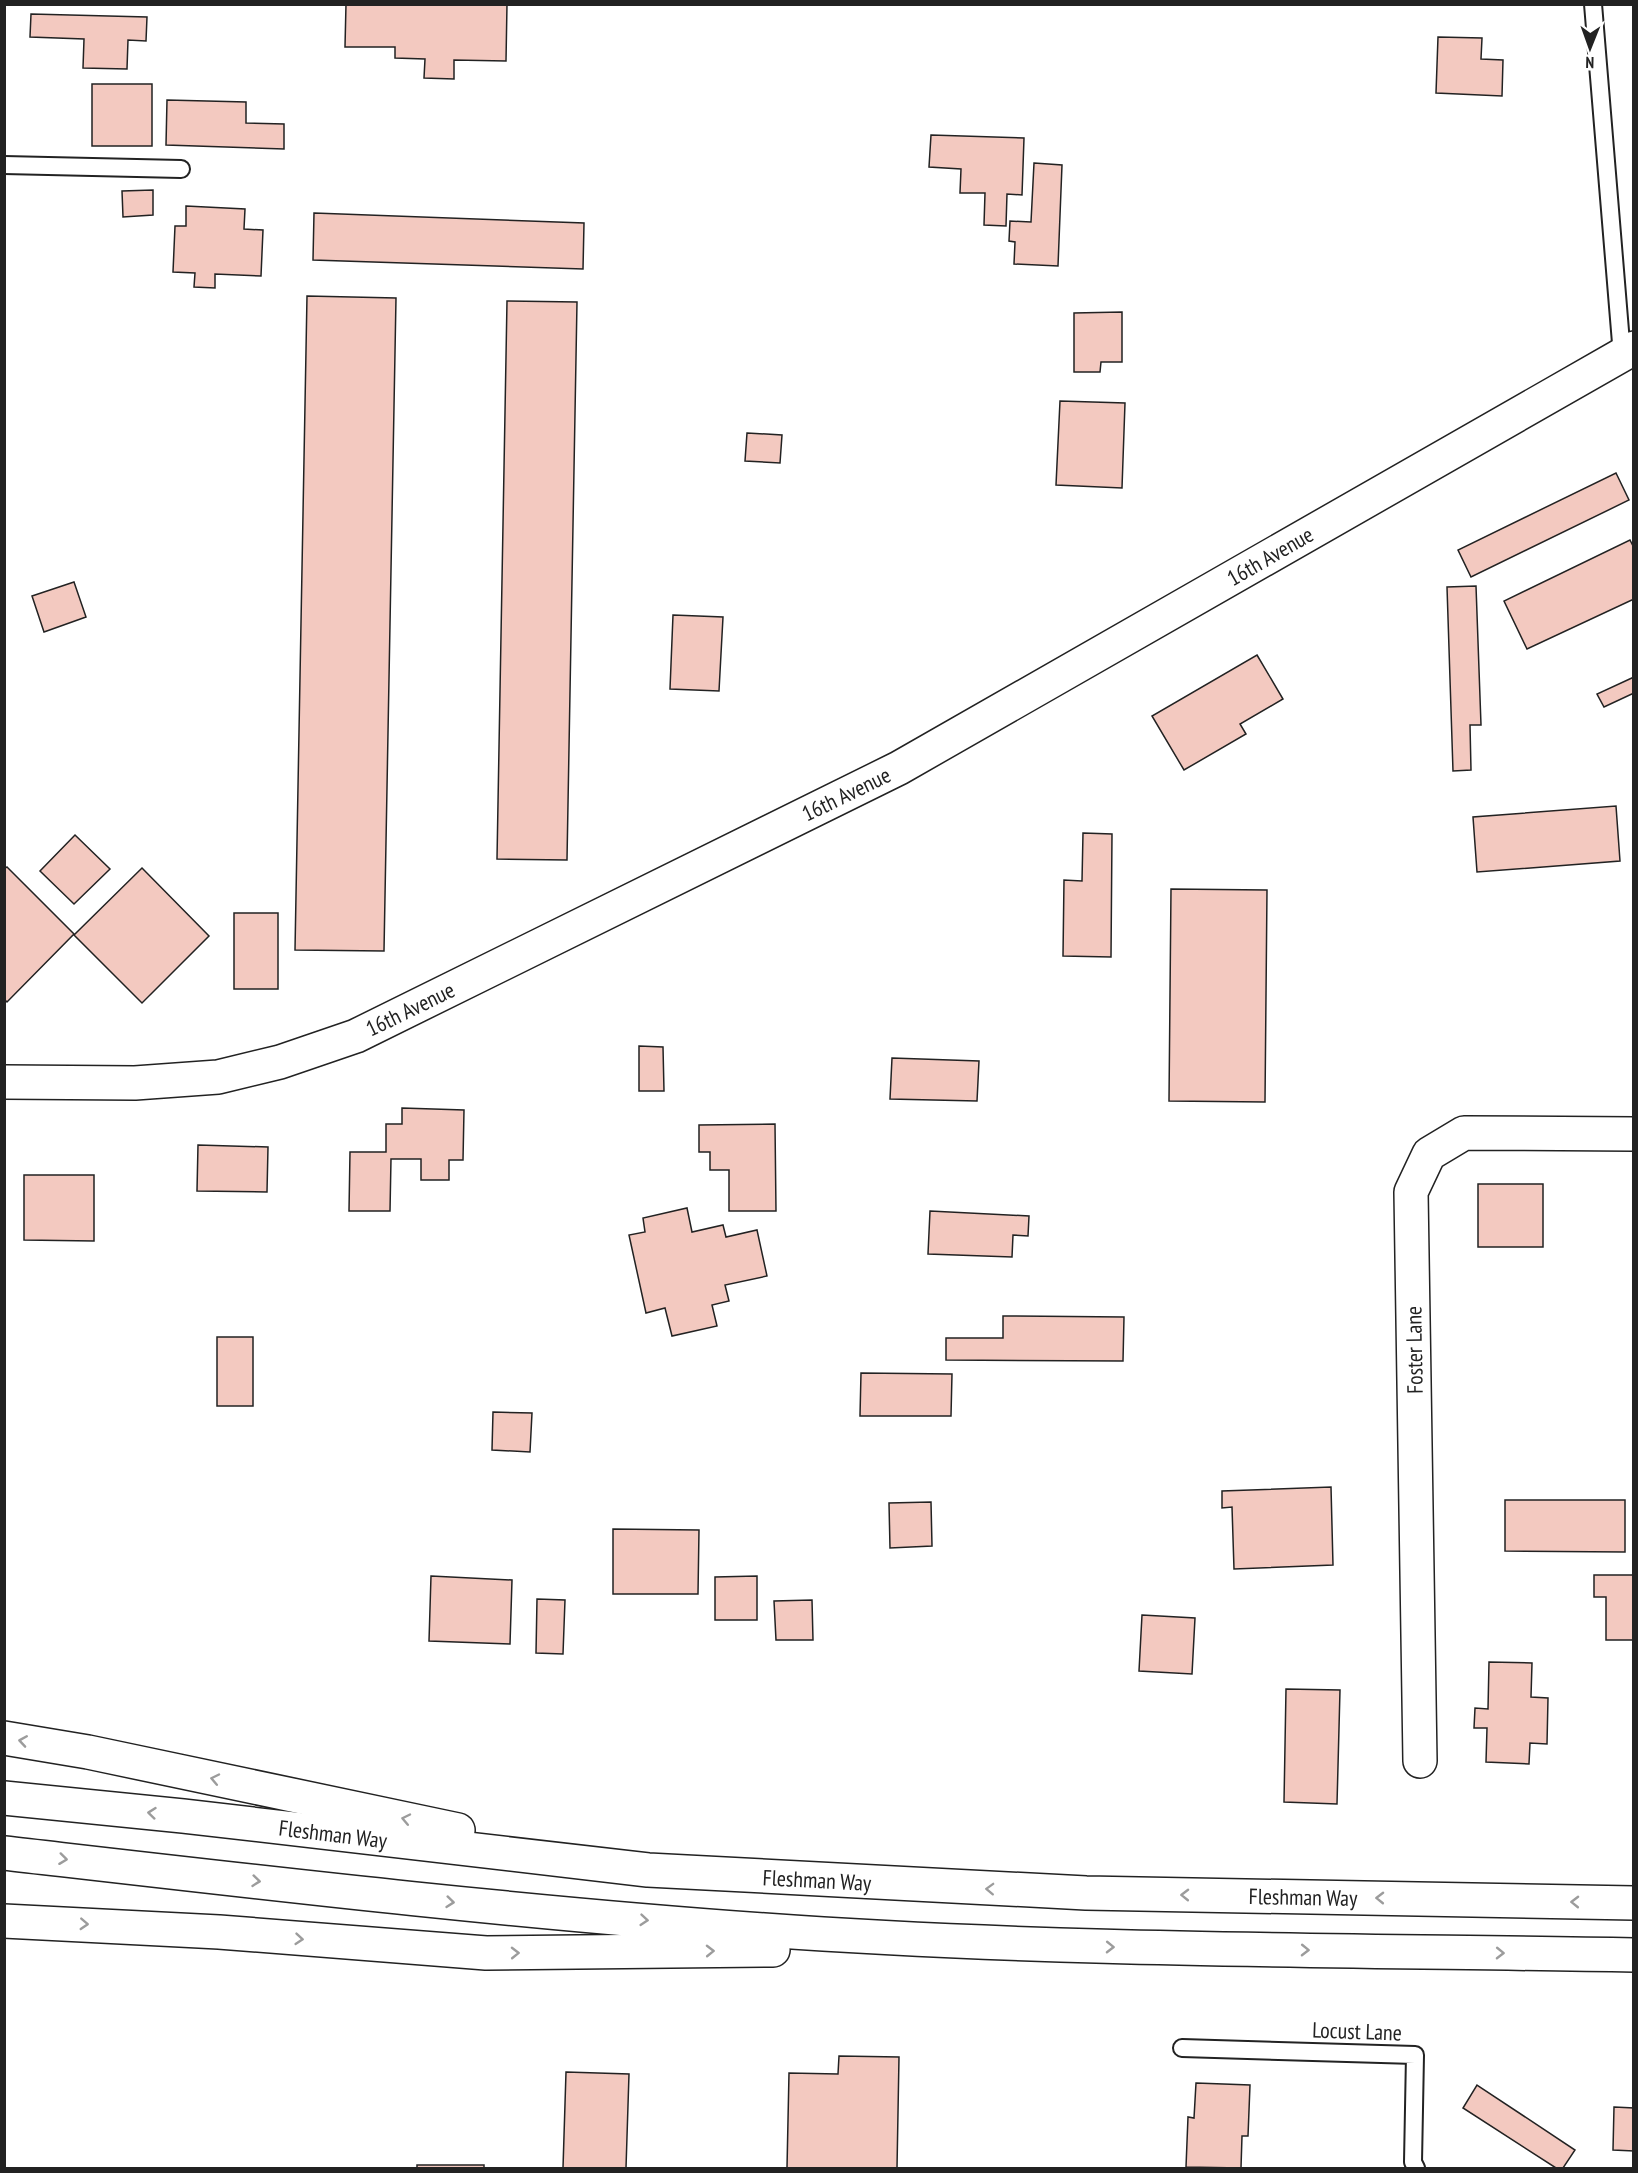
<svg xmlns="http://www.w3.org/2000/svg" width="1638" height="2173" font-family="'PT Sans Narrow',sans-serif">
<rect width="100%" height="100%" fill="#fff"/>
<g fill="#f3c9c0" stroke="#222" stroke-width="1.5">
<polygon points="346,4 507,4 506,61 454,60 454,79 424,78 425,59 395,58 395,47 345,47"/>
<polygon points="31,14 147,17 146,41 128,40 127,69 83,68 84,39 30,37"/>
<polygon points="1438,37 1482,38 1481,59 1503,60 1502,96 1436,93"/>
<rect x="92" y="84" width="60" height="62"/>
<polygon points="167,100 246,102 246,123 284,124 284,149 166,145"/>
<polygon points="931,135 1024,138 1022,195 1007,194 1006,226 984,225 985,193 960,193 961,169 929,167"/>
<polygon points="1034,163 1062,165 1058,266 1014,264 1015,242 1009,241 1010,221 1031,222"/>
<polygon points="153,190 153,215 123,217 122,191"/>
<polygon points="186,206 245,209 244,229 263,230 261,276 215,274 215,288 194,287 195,273 173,272 175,226 186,226"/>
<polygon points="314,213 584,223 583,269 313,260"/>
<polygon points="307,296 396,298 384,951 295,950"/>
<polygon points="507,301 577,302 567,860 497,859"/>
<polygon points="1122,312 1122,362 1101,362 1100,372 1074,372 1074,313"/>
<polygon points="1060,401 1125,403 1122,488 1056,485"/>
<polygon points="747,433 782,435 780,463 745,461"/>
<polygon points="1616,473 1629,500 1471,577 1458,550"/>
<polygon points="1630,540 1634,548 1634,599 1527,649 1504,601"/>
<polygon points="74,582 86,617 44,632 32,596"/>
<polygon points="1476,586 1481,725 1470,725 1471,770 1453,771 1447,587"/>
<polygon points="673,615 723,617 719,691 670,689"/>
<polygon points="1257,655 1283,699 1240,724 1246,734 1184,770 1152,716"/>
<polygon points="1634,677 1634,693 1604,707 1597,694"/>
<polygon points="1616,806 1620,861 1477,872 1473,817"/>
<polygon points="1083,833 1112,834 1111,957 1063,956 1064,880 1082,881"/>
<polygon points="75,835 110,869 74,904 40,871"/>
<polygon points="7,867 74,934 7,1002 4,999 4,869"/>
<polygon points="142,868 209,936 142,1003 74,935"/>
<polygon points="1171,889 1267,890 1265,1102 1169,1101"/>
<rect x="234" y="913" width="44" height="76"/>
<polygon points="639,1046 663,1047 664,1091 639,1091"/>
<polygon points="892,1058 979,1061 977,1101 890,1099"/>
<polygon points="402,1108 464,1110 463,1160 449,1160 449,1180 421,1180 421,1159 391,1159 390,1211 349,1211 350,1152 386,1152 386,1124 402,1124"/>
<polygon points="775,1124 776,1211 729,1211 729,1170 710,1170 710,1152 699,1152 699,1125"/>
<polygon points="198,1145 268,1147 267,1192 197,1191"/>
<polygon points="24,1175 94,1175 94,1241 24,1240"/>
<rect x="1478" y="1184" width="65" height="63"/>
<polygon points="687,1208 692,1232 723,1225 726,1237 757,1230 767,1276 725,1285 729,1301 712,1305 717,1326 672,1336 665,1308 646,1313 629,1235 645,1232 643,1218"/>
<polygon points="930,1211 1029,1216 1028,1236 1013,1235 1012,1257 928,1254"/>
<polygon points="1003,1316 1124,1317 1123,1361 946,1360 946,1338 1003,1338"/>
<rect x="217" y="1337" width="36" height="69"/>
<polygon points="861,1373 952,1374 951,1416 860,1416"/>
<polygon points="493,1412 532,1413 530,1452 492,1450"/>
<polygon points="1331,1487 1333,1565 1234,1569 1232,1507 1222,1508 1222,1491"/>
<polygon points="1505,1500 1625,1500 1625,1552 1505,1551"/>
<polygon points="931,1502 932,1546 890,1548 889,1503"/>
<polygon points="613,1529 699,1530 698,1594 613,1594"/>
<polygon points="1594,1575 1634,1575 1634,1640 1606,1640 1606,1597 1594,1597"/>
<polygon points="431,1576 512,1580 510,1644 429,1641"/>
<polygon points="757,1576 757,1620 715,1620 715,1577"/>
<polygon points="537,1599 565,1600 563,1654 536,1653"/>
<polygon points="812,1600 813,1640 776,1640 774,1601"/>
<polygon points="1142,1615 1195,1618 1192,1674 1139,1671"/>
<polygon points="1489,1662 1532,1663 1531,1697 1548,1698 1547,1744 1530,1743 1529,1764 1486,1762 1487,1728 1474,1728 1475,1708 1488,1709"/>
<polygon points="1286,1689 1340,1690 1337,1804 1284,1802"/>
<polygon points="839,2056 899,2057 897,2168 787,2168 789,2073 838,2074"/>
<polygon points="566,2072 629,2074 626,2168 563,2168"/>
<polygon points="1196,2083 1250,2085 1248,2136 1242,2136 1241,2168 1186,2167 1188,2117 1194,2118"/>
<polygon points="1477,2085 1575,2150 1563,2168 1556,2168 1463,2108"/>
<polygon points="1614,2107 1634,2108 1634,2151 1613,2150"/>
<rect x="417" y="2165" width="67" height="3"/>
</g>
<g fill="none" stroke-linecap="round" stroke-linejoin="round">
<defs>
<g id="service">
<polyline points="1593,4 1622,355"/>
<polyline points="4,165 181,169"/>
<polyline points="1182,2048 1415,2055 1413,2162 1416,2168"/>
</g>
<polyline id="minor" points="1420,1761 1411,1192 1429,1154 1464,1133 1634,1134"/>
<polyline id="tertiary" points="4,1082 135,1083 218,1077 280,1062 356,1036 899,768 1634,348"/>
<g id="primary">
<polyline points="4,1738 88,1752 458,1830"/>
<polyline points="4,1798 183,1816 648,1870 1086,1893 1634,1903"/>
<path d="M 4,1853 C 257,1882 510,1912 764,1930 C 1053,1951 1344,1950 1634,1955"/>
<polyline points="4,1921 219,1932 486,1953 773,1950"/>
</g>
</defs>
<use href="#service" stroke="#222" stroke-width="20"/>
<use href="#minor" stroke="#222" stroke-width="36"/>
<use href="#tertiary" stroke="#222" stroke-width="36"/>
<use href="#primary" stroke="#222" stroke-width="36"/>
<use href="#service" stroke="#fff" stroke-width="16"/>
<use href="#minor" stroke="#fff" stroke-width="33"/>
<use href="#tertiary" stroke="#fff" stroke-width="33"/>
<use href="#primary" stroke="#fff" stroke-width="33"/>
</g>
<defs><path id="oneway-chevron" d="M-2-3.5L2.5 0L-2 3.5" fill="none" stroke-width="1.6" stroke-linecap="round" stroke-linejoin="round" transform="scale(1.5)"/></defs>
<g stroke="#9c9c9c">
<use href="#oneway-chevron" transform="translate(23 1741) rotate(-171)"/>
<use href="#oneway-chevron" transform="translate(215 1779) rotate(-168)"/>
<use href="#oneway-chevron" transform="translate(152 1813) rotate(-174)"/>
<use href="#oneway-chevron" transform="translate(406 1819) rotate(-168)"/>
<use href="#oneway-chevron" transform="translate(63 1859) rotate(7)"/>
<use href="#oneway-chevron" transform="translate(256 1881) rotate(6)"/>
<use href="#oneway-chevron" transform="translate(990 1889) rotate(-178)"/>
<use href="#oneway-chevron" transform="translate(1185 1895) rotate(-179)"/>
<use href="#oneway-chevron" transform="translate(1380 1898) rotate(-179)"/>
<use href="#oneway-chevron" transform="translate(450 1902) rotate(6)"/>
<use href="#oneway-chevron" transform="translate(1575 1902) rotate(-179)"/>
<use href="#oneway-chevron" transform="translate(644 1920) rotate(5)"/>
<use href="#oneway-chevron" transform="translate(84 1924) rotate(3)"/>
<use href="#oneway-chevron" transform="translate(299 1939) rotate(5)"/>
<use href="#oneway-chevron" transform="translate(1110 1947) rotate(1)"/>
<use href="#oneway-chevron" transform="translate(1305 1950) rotate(1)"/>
<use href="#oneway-chevron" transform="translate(710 1951) rotate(-1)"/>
<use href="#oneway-chevron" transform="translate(515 1953) rotate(-1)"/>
<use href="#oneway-chevron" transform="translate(1500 1953) rotate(1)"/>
</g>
<g text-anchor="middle" stroke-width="4.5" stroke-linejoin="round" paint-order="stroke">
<g font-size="22" fill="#222" stroke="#fff">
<text transform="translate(1270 556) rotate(-30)" y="8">16th Avenue</text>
<text transform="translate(846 794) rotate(-26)" y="8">16th Avenue</text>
<text transform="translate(410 1009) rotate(-26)" y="8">16th Avenue</text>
<text transform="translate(1414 1350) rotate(-91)" y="8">Foster Lane</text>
<text transform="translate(333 1834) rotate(7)" y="8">Fleshman Way</text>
<text transform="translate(817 1880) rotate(3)" y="8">Fleshman Way</text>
<text transform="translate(1303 1897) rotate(1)" y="8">Fleshman Way</text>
<text transform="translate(1357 2031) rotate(2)" y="8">Locust Lane</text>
</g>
</g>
<rect width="1638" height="2173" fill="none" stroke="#222222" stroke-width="12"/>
<g transform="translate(1590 48) rotate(181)" stroke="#ffffff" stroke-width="4.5" paint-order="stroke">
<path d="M0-4.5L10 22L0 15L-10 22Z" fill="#222222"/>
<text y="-9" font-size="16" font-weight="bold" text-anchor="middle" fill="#222222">N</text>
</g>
</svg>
